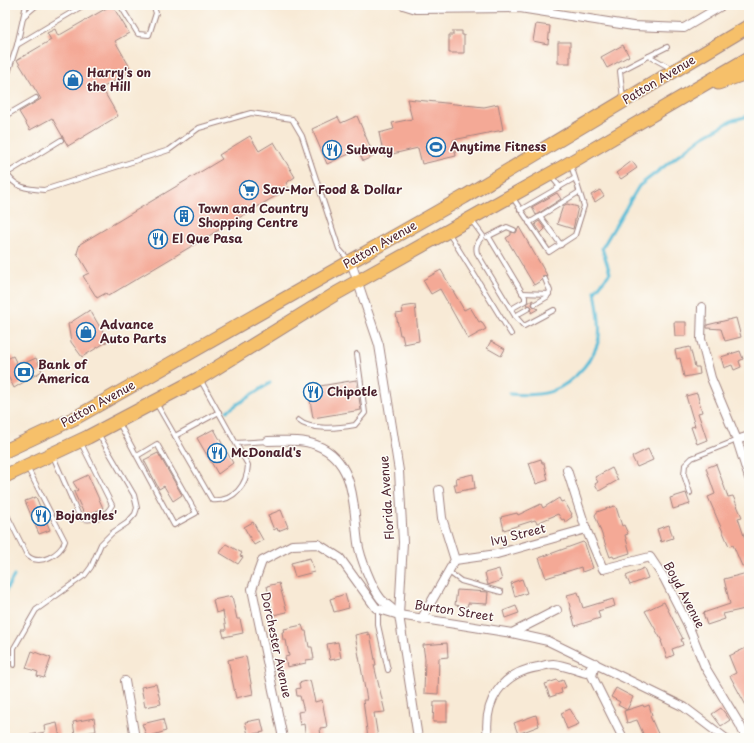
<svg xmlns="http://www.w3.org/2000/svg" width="754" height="743" font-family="'Playpen Sans',sans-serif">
<rect width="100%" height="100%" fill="#fdfcf7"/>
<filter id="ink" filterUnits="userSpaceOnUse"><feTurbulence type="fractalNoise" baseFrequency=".025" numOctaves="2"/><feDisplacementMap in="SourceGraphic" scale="8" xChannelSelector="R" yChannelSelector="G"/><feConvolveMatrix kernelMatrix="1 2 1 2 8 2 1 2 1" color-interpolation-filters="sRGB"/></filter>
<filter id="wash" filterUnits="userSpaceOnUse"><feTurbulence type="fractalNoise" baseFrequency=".012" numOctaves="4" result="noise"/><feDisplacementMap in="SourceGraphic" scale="16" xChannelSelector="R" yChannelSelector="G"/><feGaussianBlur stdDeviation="0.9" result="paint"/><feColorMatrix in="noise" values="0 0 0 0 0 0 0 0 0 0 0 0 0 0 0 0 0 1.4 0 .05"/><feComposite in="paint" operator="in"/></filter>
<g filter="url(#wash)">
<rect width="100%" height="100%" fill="#f8ead6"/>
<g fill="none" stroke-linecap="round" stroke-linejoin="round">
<g stroke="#59bcd7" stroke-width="3">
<path d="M 510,394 C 543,397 562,393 584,367 C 591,358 598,348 599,337 C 601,322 597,305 595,291 L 610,273 L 602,248 L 639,186 L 702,137 L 733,120 L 749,116"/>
<polyline points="227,411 270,383"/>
<polyline points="5,592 14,576"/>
</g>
</g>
<g id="blocks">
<g fill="#f4a996">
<polygon points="112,5 129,33 115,41 132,71 102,88 118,116 68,146 52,118 30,130 19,112 41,99 17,60 51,40 47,33 55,29 58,36"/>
<polygon points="536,24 550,26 548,44 533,41"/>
<polygon points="453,31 462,31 462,35 464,35 464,53 449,53 449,35 453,35"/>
<rect x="558" y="42" width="12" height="21"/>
<polygon points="623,45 629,56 607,68 601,57"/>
<polygon points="407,99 484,107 498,104 503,130 453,140 456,156 422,164 418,148 384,156 379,133 394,129 392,123 412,119"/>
<polygon points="357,116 374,156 363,161 358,150 327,164 312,129 338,117 341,123"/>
<polygon points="250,136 259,151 274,142 295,177 286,183 289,188 108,296 106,293 97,298 83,276 89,273 77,253 80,244 222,159 219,155"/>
<polygon points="632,161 637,168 621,179 616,173"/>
<polygon points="600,190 604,196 595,202 591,195"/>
<polygon points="557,193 561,199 536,215 532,207"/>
<polygon points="567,204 578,207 573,229 557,224 563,206"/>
<polygon points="539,221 545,229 541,233 535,224"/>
<polygon points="519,227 548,277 543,276 542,280 534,285 506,238 511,235 511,232 516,233"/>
<polygon points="441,270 464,310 470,307 479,322 481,321 486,329 468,339 440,289 431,294 423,280"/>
<polygon points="533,300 532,305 538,309 531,313 532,307 526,304"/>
<polygon points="415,305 419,341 404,344 402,335 400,335 396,314 403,313 402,307"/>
<polygon points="90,310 108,341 82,357 71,342 68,324"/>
<polygon points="736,318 741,337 725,341 721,329 707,328 707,325"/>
<polygon points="674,322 686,322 686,336 675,336"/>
<polygon points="491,341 505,349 501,356 487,348"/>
<polygon points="690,347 695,367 699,367 700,374 684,377 680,358 677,359 675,350"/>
<polygon points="740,351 743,359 739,361 741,367 734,370 732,365 724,368 721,357"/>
<polygon points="13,356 18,366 36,358 42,371 14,388 6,372 8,371 5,364 5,360"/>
<polygon points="356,380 361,410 313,418 308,388"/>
<polygon points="697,393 702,412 698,413 707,440 697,444 691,427 695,426 686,396"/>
<polygon points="214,429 233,463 218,474 197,438"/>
<polygon points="648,449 653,460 637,467 632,457"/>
<polygon points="158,453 182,495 173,501 164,486 159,489 144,460"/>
<polygon points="541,459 542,463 544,463 548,480 536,484 529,463"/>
<polygon points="716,464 728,497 733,496 742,517 738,518 749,551 749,564 742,566 733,545 729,546 708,497 715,494 706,468"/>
<polygon points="612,468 618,480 599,491 595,484 598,482 595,477"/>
<polygon points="473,474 475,488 456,492 454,484 457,484 456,478"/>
<polygon points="88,475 103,508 85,516 74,492 78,490 73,482"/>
<polygon points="686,493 690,504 673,509 670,498"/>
<polygon points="36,497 50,530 39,534 25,501"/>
<polygon points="559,498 561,502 564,501 572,514 571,515 572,517 565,522 564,519 562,520 558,514 537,523 535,520 504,530 501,517 517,513 518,515 541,504 543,508"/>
<polygon points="614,506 616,507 622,526 624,525 628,534 625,535 630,553 614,558 613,556 610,557 595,515 597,512"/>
<polygon points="281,510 288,527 278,531 277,528 274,530 268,515"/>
<polygon points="253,522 263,540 254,545 244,527"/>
<polygon points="669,525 673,538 661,542 657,529"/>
<polygon points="583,542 585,544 593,568 582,572 581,567 546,578 539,558"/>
<polygon points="226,544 242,553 240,556 243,557 238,564 220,553"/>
<polygon points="310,558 314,572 295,577 291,563"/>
<polygon points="644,568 648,578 630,585 626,576"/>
<polygon points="499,569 502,580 488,585 485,573"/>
<polygon points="747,573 749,608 723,614 725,619 707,625 703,613 730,604 724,579"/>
<polygon points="522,579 527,593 515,597 511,583"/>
<polygon points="279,583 287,612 273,615 267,586"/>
<polygon points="457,590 488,592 487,604 468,603 467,607 455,605"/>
<polygon points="578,592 583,608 613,599 615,606 598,611 600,618 575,626 567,595"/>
<polygon points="345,594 349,608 334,612 330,599"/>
<polygon points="232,596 237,619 240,619 243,633 224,637 222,630 226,630 223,611 216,613 213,600"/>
<polygon points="664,602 683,639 681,639 683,645 672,649 674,655 667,658 661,641 662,641 645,611"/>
<polygon points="516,606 519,613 505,618 503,611"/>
<polygon points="302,625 304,631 306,631 309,647 312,647 314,659 306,660 306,663 287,667 285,657 289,656 286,640 283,640 282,632 285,632 284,629"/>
<polygon points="368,632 368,635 370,634 376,665 374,665 385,712 374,713 378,738 368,738 363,700 367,700 355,635"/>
<polygon points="338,642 341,658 330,660 327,644"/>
<polygon points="447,643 448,657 439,658 438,694 424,693 425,659 423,645"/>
<polygon points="746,648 749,655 749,711 730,676 736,673 729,656"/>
<polygon points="32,651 51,658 44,678 37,676 38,672 26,668"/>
<polygon points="246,656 253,694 236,698 228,660"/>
<polygon points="310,680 315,702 322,700 327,727 320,728 321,738 306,738 304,724 300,725 298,712 304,711 300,696 297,696 296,689 300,688 299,683"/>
<polygon points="557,680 558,682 563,680 566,687 561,689 562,693 550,697 545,684"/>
<polygon points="156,684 161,704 145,707 141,687"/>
<polygon points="616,688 633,697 627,710 618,705 620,702 611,697"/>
<polygon points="434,702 447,702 447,722 433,722"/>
<polygon points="643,705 644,707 649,705 652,715 650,716 660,738 645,738 637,720 627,723 624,711"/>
<polygon points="721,708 730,720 721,726 712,714"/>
<polygon points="570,709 579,724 567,729 561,713"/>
<polygon points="536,715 539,726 518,734 514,723"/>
<polygon points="94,718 96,731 75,735 73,722"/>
<polygon points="163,719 166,731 147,737 142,724"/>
<polygon points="261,719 264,732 248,735 245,722"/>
<polygon points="57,723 60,738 30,738 30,735 45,732 44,726"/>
</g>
</g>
</g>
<g filter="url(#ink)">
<use href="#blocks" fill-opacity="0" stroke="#a18480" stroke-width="1"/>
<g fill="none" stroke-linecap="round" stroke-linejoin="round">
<defs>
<g id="service">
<polyline points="120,5 138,34 149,35 156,13 153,5"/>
<polyline points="24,16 37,5"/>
<polyline points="17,45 26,5"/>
<polyline points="649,56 667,47"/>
<polyline points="5,82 17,45 84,5"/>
<polyline points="623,99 620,71 649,56 672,69"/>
<polyline points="5,116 36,98"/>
<path d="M 5,171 C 14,188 27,189 44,190 L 169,150 L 199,128 L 251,113 L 292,119 L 302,136 L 339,249 L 349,260"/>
<polyline points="6,174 61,140"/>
<polyline points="551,176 560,187"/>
<polyline points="513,198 549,252 575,235 584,206 571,165"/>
<polyline points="520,210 575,178"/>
<polyline points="540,216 561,245"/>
<path d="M 472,221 L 483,236 C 478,242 475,245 477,253 L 515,316 L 524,326 L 554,310"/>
<polyline points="529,223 579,192"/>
<polyline points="448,232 511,334"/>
<polyline points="487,237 507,227 514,230"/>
<polyline points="489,237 525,297 525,301 511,309"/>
<polyline points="522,293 549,294"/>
<polyline points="535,304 547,297 550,291 545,279"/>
<polyline points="515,316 529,308"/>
<path d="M 156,403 L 212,500 C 234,502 247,485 248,465 L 200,379"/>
<path d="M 298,420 C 310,431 339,428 355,425 L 365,413 L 357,354"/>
<polyline points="119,423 174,525 196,513 157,444 137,456"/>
<polyline points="175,436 219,412"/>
<polyline points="236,443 268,441"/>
<path d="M 53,456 L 80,518 C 92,522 106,517 112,505 L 81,443"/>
<polyline points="690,493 684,475 685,465 692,458 737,440"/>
<path d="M 5,505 L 5,511 L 27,555 C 38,567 61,555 65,541 L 27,467"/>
<polyline points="449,572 461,581 501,592"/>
<polyline points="378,609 378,625 388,670"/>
<polyline points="14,665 14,648 36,610 85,575 91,567 101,544 112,533 127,523 135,514 137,508 134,495 99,435"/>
</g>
<g id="minor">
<polyline points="403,5 416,9 520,8 633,26 684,28 723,5"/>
<polyline points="351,262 379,345 399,471 403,542 399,615 418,738"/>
<polyline points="702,307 701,339 711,378 737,440 749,478"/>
<polyline points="737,440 749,436"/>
<path d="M 268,441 C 284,441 301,439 316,445 C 357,461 353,508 358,543 C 360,557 372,588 381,599 C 386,604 392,608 397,613"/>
<polyline points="567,470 586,529 603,569 650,557 664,578 688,625 705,667 740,725 746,738"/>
<polyline points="455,560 497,554 586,529"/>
<polyline points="422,618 455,560 442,518 439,490"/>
<polyline points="512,633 557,610"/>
<polyline points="595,664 592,676 623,738"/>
<polyline points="125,681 135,738"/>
<polyline points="283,738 252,589 262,561 292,545 318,544 340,558 376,608 399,615 512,633 548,641 684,707 725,738"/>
<path d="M 488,738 C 483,702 501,673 538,667 C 543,666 548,664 553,664 C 564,665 575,670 586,673 L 595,663"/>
</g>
<g id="primary">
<polyline points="718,83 749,72"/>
<polyline points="5,451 75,418 464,197 749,26"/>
<polyline points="5,476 88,437 200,378 337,293 561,168 749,58"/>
</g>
</defs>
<use href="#service" stroke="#a18480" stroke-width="6"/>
<use href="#minor" stroke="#a18480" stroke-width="10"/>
<use href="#primary" stroke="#a18480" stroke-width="15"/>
<use href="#service" stroke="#fff" stroke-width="4"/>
<use href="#minor" stroke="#fff" stroke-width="8"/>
<use href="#primary" stroke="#f6c06b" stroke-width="13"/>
</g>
</g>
<defs>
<symbol id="shop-ring" viewBox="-11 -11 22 22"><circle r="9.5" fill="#fdfcf7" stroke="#1f6fb2" stroke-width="1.5"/><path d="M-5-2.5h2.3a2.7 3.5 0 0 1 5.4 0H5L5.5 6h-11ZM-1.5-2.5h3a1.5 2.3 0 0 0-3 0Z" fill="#1f6fb2"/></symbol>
<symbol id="stadium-ring" viewBox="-11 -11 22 22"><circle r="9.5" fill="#fdfcf7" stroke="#1f6fb2" stroke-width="1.5"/><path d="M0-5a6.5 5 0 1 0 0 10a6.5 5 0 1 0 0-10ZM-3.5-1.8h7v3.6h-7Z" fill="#1f6fb2"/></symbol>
<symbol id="restaurant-ring" viewBox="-11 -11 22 22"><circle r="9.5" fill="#fdfcf7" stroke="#1f6fb2" stroke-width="1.5"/><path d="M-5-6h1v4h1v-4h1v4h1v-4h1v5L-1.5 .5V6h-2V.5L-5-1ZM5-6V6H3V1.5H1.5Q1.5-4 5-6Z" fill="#1f6fb2"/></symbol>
<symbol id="supermarket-ring" viewBox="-11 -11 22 22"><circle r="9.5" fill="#fdfcf7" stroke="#1f6fb2" stroke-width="1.5"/><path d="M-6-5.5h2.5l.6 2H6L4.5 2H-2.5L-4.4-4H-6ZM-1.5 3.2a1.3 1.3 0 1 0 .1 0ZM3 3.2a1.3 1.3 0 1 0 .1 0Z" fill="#1f6fb2"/></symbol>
<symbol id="building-ring" viewBox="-11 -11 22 22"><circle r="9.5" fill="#fdfcf7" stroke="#1f6fb2" stroke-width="1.5"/><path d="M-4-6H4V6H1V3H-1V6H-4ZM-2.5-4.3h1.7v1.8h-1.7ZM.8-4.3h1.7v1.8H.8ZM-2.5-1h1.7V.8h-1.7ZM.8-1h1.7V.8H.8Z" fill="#1f6fb2"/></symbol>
<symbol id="bank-ring" viewBox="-11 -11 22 22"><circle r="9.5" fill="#fdfcf7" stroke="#1f6fb2" stroke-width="1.5"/><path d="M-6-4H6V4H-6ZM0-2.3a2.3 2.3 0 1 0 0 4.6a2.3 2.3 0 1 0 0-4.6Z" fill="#1f6fb2"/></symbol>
</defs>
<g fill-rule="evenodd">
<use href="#shop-ring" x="62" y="69" width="22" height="22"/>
<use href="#stadium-ring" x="425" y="136" width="22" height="22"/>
<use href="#restaurant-ring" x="321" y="139" width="22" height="22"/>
<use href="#supermarket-ring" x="238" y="179" width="22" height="22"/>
<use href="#building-ring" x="173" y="205" width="22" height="22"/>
<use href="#restaurant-ring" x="147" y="228" width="22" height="22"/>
<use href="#shop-ring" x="75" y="321" width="22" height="22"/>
<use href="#bank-ring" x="13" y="361" width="22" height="22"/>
<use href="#restaurant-ring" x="302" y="381" width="22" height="22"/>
<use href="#restaurant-ring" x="206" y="442" width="22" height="22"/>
<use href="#restaurant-ring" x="30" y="505" width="22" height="22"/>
</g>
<g text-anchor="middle" stroke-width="3" stroke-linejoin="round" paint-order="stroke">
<g font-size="12" font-weight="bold" fill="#4a1f2b" stroke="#fdfcf7" text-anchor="start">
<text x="87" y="77">Harry's on<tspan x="87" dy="14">the Hill</tspan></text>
<text x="450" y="151">Anytime Fitness</text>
<text x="346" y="154">Subway</text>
<text x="263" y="194">Sav-Mor Food &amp; Dollar</text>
<text x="198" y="213">Town and Country<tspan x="198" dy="14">Shopping Centre</tspan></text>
<text x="172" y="243">El Que Pasa</text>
<text x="100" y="329">Advance<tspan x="100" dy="14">Auto Parts</tspan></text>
<text x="38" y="369">Bank of<tspan x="38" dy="14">America</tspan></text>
<text x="327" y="396">Chipotle</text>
<text x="231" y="457">McDonald's</text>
<text x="55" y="520">Bojangles'</text>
</g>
<g font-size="12" fill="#4a1f2b" stroke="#fdfcf7">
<text transform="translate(659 80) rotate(-31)" y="4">Patton Avenue</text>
<text transform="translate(380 245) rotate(-30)" y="4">Patton Avenue</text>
<text transform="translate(98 404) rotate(-29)" y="4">Patton Avenue</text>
<text transform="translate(387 498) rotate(-94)" y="4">Florida Avenue</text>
<text transform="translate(518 535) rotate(-14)" y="4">Ivy Street</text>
<text transform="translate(684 595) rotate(62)" y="4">Boyd Avenue</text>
<text transform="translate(454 611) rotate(9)" y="4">Burton Street</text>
<text transform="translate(276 645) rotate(78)" y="4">Dorchester Avenue</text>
</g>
</g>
<rect width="754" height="743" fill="none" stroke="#fdfcf7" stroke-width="20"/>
</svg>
